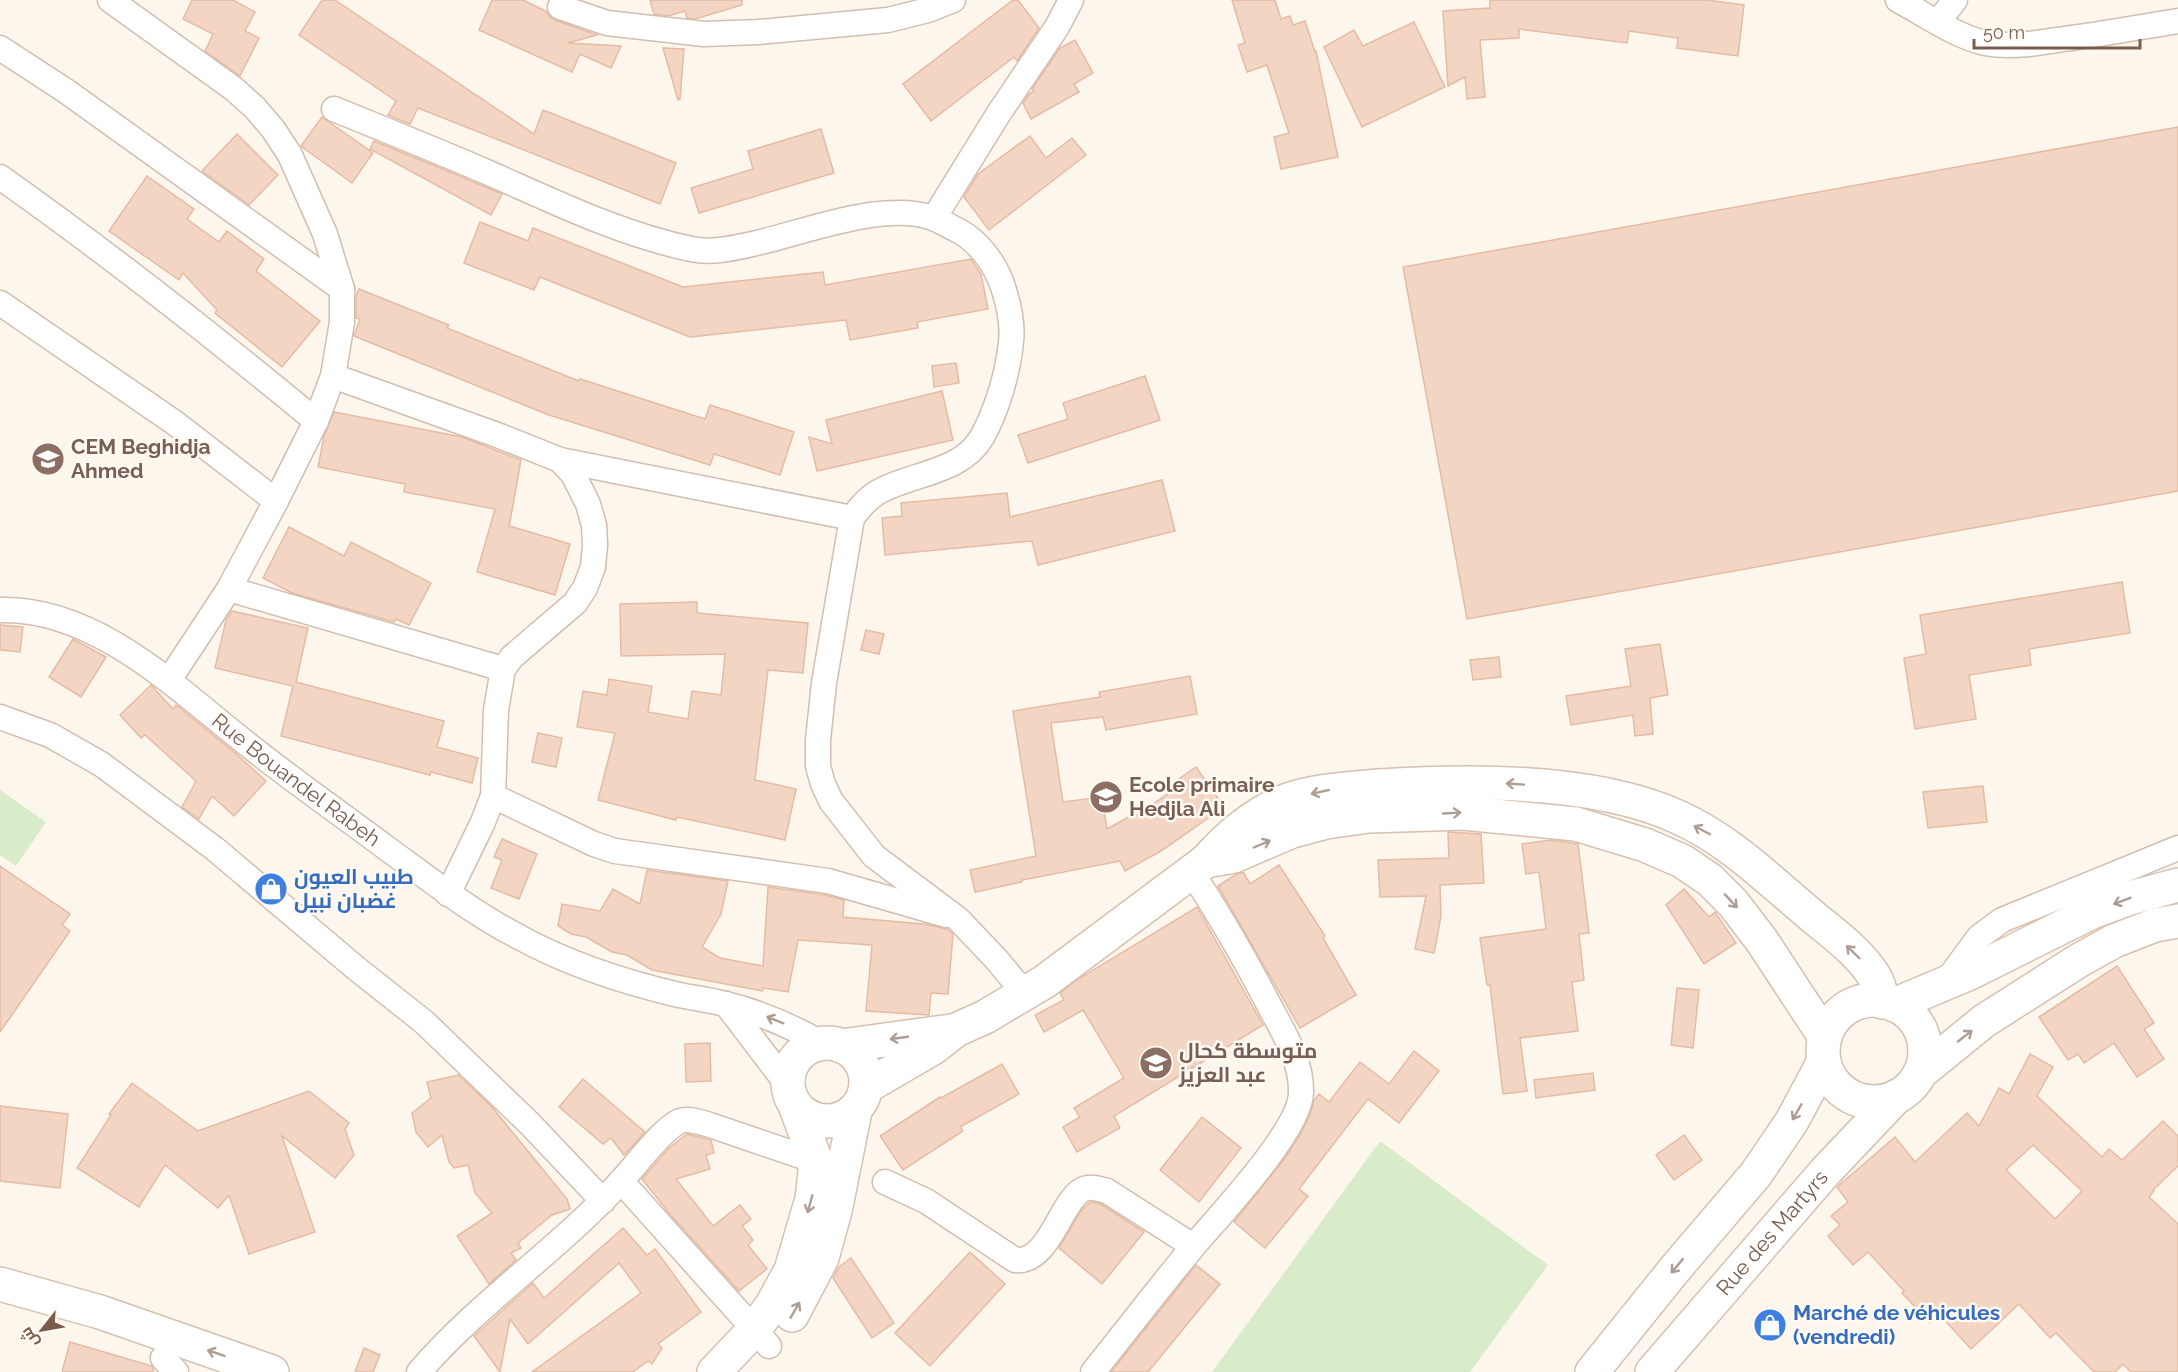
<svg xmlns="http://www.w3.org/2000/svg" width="2178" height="1372" font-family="Raleway,Cairo,sans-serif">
<rect width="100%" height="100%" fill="#fdf6ec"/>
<g fill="#d8ecc9">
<polygon points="0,790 46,822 16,866 0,855"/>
<polygon points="1380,1141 1548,1265 1470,1372 1212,1372"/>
</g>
<g fill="#f3d5c3" stroke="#e6bba3" stroke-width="1.5" fill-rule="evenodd">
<polygon points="192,0 233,0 255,12 245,31 259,38 240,76 205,51 213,34 183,19"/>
<polygon points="322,0 335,0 534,134 543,110 676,163 660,204 418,108 410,124 388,115 396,101 299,35"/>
<polygon points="492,0 523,0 546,11 550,17 555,20 597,35 568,43 621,46 611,68 580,54 572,72 479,30"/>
<polygon points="650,0 742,0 742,5 695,19 687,18 685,11 668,16 654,14"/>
<polygon points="1013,0 1018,0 1039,28 1017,61 1014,57 931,121 903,84"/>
<polygon points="1232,0 1275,0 1281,19 1290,16 1293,25 1305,21 1315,52 1316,51 1338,157 1281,169 1274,137 1289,133 1267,65 1247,72 1238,45 1245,43"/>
<polygon points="1490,0 1707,0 1744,5 1738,56 1677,48 1678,38 1629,31 1627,43 1519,29 1519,38 1480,40 1485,97 1467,99 1465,77 1448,86 1443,11 1490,8"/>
<polygon points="1414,22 1445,87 1362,127 1324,47 1354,30 1363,46"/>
<polygon points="1075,40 1093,73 1074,84 1079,92 1031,119 1023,103 1029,94 1034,91 1032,89 1060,48"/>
<polygon points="663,48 684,49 680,99 678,100"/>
<polygon points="322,117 373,153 352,183 301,146"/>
<polygon points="2178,127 2178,491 1467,619 1403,267"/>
<polygon points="821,129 834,173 699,213 691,188 753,169 748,151"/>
<polygon points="237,134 278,175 249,205 202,171"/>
<polygon points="1030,136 1046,158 1072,138 1086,155 989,230 964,197 978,174"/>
<polygon points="374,141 445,170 502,194 491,215 370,149"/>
<polygon points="147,176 194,209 187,219 219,242 227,231 264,259 256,271 320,321 282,367 215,313 217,310 183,273 179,280 109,231"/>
<polygon points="480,222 528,241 533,228 683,287 823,272 825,285 971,259 981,274 988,309 917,322 918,328 850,340 846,320 690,337 540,277 534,290 464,263"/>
<polygon points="359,289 449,325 447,328 579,381 580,379 705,419 710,405 794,432 780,475 714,454 710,465 549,415 354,336 360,319 356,318 356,296"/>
<polygon points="956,363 959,383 934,387 932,366"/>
<polygon points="1145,376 1160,420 1028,463 1018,435 1068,419 1063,403"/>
<polygon points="942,391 953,440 817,471 809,437 832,444 826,420"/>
<polygon points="334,412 462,437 521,460 509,527 510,526 570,544 555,595 477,572 495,509 404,492 405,484 318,467 324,436"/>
<polygon points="1162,480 1175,531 1038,565 1032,541 885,555 882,518 902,516 901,503 1007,493 1010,517"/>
<polygon points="289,527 344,556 351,542 431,583 409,625 396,619 394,622 292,593 263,578"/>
<polygon points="2122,582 2130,633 2029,649 2031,665 1969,675 1976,719 1915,729 1904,658 1926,654 1920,615"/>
<polygon points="697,602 697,613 808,623 803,673 768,670 755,780 796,789 785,840 677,817 676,820 598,800 615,733 577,727 583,691 607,695 609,679 652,686 648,712 688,719 692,691 721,695 725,654 621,656 620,604"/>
<polygon points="232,611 308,628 296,682 444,721 437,747 478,758 472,783 431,772 430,775 281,736 293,686 215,668 226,620"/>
<polygon points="0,625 23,627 20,652 0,650"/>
<polygon points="866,630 884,634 879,654 861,650"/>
<polygon points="73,639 106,657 81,697 49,677"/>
<polygon points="1660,644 1668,695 1650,698 1653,734 1635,736 1633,715 1571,725 1566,696 1631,686 1625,649"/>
<polygon points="1499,657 1501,677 1473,680 1470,660"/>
<polygon points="1190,676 1197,714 1106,730 1103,717 1051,723 1063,802 1102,797 1107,829 1132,815 1133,818 1176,788 1173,783 1196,767 1224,807 1161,851 1125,871 1120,861 1022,880 1022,882 975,892 970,870 1036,856 1013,711 1100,697 1099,692"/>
<polygon points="151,685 173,709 176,705 235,753 266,781 234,816 212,796 199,819 182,807 196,781 145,735 141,738 120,715"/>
<polygon points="538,733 562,738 556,767 532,762"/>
<polygon points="1983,786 1987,822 1928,828 1923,792"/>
<polygon points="1448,832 1481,834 1484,883 1440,885 1441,916 1434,953 1415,949 1426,896 1380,897 1378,860 1449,858"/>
<polygon points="502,839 537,854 519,899 491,888 502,860 494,857"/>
<polygon points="1551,840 1578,844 1589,933 1579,934 1584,980 1572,982 1578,1031 1520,1038 1527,1091 1503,1094 1490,985 1487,985 1480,938 1546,929 1539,872 1526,874 1522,844"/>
<polygon points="1279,865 1325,936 1323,938 1356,995 1300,1028 1218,886 1235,875 1243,872 1250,884"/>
<polygon points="0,866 70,914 62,925 70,931 0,1032"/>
<polygon points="647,870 728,881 721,914 702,947 720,958 763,966 768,887 825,895 844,900 843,917 924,924 947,929 953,934 948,994 931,993 929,1015 866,1011 872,945 798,940 788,992 764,988 762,991 652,970 627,955 612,952 586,937 571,934 558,926 562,904 600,911 613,889 640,904"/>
<polygon points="1684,889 1709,917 1715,912 1736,943 1704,964 1666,905"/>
<polygon points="1197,907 1263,1025 1114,1116 1120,1128 1077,1152 1063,1127 1080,1117 1074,1108 1124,1078 1083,1010 1044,1032 1035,1015 1064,1000 1060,993 1080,978"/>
<polygon points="2117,966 2154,1023 2144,1029 2164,1059 2137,1077 2114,1043 2084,1063 2078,1054 2068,1060 2039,1017"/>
<polygon points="1677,988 1699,990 1693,1048 1671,1045"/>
<polygon points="710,1043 711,1081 686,1082 685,1044"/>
<polygon points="1414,1051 1439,1071 1399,1123 1368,1099 1299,1189 1308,1196 1265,1248 1234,1222 1285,1158 1300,1135 1310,1115 1314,1100 1319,1094 1329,1102 1360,1062 1389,1084"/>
<path d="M 2030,1054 L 2053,1067 L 2037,1096 L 2102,1157 L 2109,1149 L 2122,1160 L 2163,1121 L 2178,1136 L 2178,1166 L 2153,1190 L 2154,1191 L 2149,1197 L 2178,1224 L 2178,1372 L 2131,1372 L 2123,1364 L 2115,1372 L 2094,1372 L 2056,1333 L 2050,1338 L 2019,1304 L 1971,1349 L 1939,1314 L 1930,1323 L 1902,1293 L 1904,1291 L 1868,1252 L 1853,1265 L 1828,1236 L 1840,1225 L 1831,1216 L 1848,1202 L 1837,1187 L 1895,1137 L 1915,1162 L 1967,1113 L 1979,1126 L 1999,1088 L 2009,1094 ZM 2033,1145 L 2082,1191 L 2055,1219 L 2006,1170 Z"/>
<polygon points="1002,1064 1019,1094 960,1127 963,1131 903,1170 880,1136 940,1097 941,1098"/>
<polygon points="1593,1073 1595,1090 1536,1098 1534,1080"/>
<polygon points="458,1075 491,1106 567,1199 570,1209 552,1215 518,1243 521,1248 511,1253 516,1260 489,1284 457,1236 492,1213 475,1193 468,1165 454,1168 449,1162 442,1135 428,1147 416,1132 412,1113 431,1098 427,1082"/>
<polygon points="583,1079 645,1132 624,1155 611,1138 603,1144 559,1107"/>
<polygon points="132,1083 198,1131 309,1091 349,1123 345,1129 354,1155 335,1178 282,1136 315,1232 249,1254 229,1195 218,1208 165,1165 139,1207 77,1168 111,1115 109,1114"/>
<polygon points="0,1106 68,1114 60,1188 0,1181"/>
<polygon points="1202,1117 1241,1148 1199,1202 1160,1170"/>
<polygon points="687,1134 711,1140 714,1153 706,1155 710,1169 676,1179 713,1226 740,1205 751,1219 742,1226 753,1240 748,1245 767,1269 739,1291 669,1213 642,1179 668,1149"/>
<polygon points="1684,1135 1702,1160 1674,1180 1656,1155"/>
<polygon points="1090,1202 1101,1204 1144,1232 1102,1284 1059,1248 1080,1212"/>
<polygon points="623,1228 647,1255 655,1249 701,1312 658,1344 662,1348 652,1364 648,1361 633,1372 532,1372 641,1293 619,1263 528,1344 510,1319 500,1372 474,1336 533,1283 544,1298"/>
<polygon points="970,1252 1005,1284 930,1366 895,1333"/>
<polygon points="851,1258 894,1323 872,1338 833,1278 839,1267"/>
<polygon points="1196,1265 1220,1284 1148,1372 1111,1372"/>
<polygon points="70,1342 152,1366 154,1372 62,1372"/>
<polygon points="364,1348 380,1355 373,1372 355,1372"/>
</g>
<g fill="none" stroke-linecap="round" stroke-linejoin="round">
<defs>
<g id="street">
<polyline points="110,0 234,89 255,108 273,129 290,155 325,234 342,289 342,322 333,376 316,421 276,501 229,589 169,680"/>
<path d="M 1898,0 C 1926,15 1955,36 1985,43 C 2011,48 2038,43 2064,39 C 2102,34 2140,27 2178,21"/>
<polyline points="560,7 607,23 704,34 759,32 888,20 928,10 953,0"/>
<polyline points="1938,22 1955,0"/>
<polyline points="0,48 66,91 342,289"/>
<path d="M 334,109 C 386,130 438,151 489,173 C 555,202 620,234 691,249 C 710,253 729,249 748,245 C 801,234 881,200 933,218 C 941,221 949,226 957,230 C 979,241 997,266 1004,290 C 1009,306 1013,325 1011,342 C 1008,373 997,410 982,437 C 962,472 915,473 882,490 C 869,496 860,507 852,518 L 824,683 L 818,740 L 818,766 L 823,784 L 831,801 L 874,856 L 958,919 L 997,960 L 1025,994"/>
<path d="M 0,177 C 109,254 213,336 316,421"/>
<polyline points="934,218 999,113 1057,27 1071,0"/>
<polyline points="0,303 175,423 276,501"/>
<polyline points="333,376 500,436 560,460 573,474 588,504 594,525 595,545 593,567 585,588 575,603 512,657 503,669 496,710 493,796 483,822 448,894"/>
<polyline points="560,460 852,518"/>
<polyline points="229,589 503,669"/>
<path id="s1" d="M 0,610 C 99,607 183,695 256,751 C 298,784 342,815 385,847 C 429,879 471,912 519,937 C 568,964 624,982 679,995 C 694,998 710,1000 725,1004 C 759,1012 791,1026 821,1043"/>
<polyline points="0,717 50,735 101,764 215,849 357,969 424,1022 530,1124 603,1201"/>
<polyline points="493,796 594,844 615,851 828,881 946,915"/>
<polyline points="1945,983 1979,937 2002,920 2178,848"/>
<polyline points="726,1004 787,1084"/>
<polyline points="621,1181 769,1346"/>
<path d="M 885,1182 L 926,1201 L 1015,1260 C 1050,1264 1061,1198 1084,1189 C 1092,1186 1099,1189 1107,1191 L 1193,1246"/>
<polyline points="163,1358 176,1372"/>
<path d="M 419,1372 C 480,1301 560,1249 622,1180 C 636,1165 662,1129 680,1121 C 688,1118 699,1122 707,1124 L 827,1165"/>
<path d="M 1093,1372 C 1126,1331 1158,1289 1192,1248 C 1218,1217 1300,1131 1301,1093 C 1302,1060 1283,1032 1269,1005 C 1245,959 1219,914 1191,871"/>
</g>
<g id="secondary">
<polyline points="1206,861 1234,856 1292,831 1326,822 1369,816 1463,813 1576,824 1645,845 1682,861 1710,880 1733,903 1762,941 1825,1037"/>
<circle cx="1874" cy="1051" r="51"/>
<polyline points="1894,1005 1972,972 2092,912 2130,898 2178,885"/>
<circle cx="827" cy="1082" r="39"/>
<polyline points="841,1046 951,1031"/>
<polyline points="1920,1073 1984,1021 2078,961 2114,941 2155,925 2178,921"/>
<path d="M 866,1087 L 933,1048 L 956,1030 L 985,1017 L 1044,982 L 1206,861 C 1228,836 1254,814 1285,801 C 1315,790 1347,789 1379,786 C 1469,780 1595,779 1678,817 C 1727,839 1765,876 1805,910 C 1828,930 1858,950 1874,976 C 1879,983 1881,993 1882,1002"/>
<polyline points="0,1284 100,1312 272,1372"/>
<polyline points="792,1315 822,1258 835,1211 855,1111"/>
<polyline points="714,1372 754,1330 772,1305 791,1270 812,1199 816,1161 796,1108"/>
<polyline points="1592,1372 1675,1269 1756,1174 1792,1121 1824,1061"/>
<path id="s2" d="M 1652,1372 L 1825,1172 L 1897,1096"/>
</g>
</defs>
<use href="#street" stroke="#d1beb0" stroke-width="27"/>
<use href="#secondary" stroke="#d6c0b0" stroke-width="36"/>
<use href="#street" stroke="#fff" stroke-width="24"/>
<use href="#secondary" stroke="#fff" stroke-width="33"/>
</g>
<defs><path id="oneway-shaft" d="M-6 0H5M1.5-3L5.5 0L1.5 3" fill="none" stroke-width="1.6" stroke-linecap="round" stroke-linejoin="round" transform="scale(1.5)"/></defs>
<g stroke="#af9d94">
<use href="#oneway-shaft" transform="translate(1515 784) rotate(-176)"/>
<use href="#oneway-shaft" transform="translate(1320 792) rotate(167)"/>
<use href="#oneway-shaft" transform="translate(1452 813) rotate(-3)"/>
<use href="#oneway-shaft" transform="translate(1702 830) rotate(-152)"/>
<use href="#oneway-shaft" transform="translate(1262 844) rotate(-23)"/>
<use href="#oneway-shaft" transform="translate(1731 901) rotate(47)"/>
<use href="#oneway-shaft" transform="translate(2122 901) rotate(159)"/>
<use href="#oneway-shaft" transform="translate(1853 952) rotate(-136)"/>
<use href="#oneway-shaft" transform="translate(775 1020) rotate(-158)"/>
<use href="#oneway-shaft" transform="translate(1965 1036) rotate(-38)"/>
<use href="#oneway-shaft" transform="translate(899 1038) rotate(172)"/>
<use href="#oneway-shaft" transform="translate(1797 1112) rotate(120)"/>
<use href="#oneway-shaft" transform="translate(810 1204) rotate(105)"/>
<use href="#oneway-shaft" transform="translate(1677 1266) rotate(130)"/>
<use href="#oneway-shaft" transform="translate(795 1310) rotate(-60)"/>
<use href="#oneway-shaft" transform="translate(216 1353) rotate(-161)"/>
</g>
<defs>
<symbol id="university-disc" viewBox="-11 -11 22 22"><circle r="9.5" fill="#8d6e63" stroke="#fffaf3"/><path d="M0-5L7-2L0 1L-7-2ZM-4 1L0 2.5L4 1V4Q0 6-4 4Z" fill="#fff"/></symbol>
<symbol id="school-disc" viewBox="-11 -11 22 22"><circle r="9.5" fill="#8d6e63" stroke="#fffaf3"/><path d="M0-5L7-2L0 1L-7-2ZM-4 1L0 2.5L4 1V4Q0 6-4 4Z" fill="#fff"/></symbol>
<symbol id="shop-disc" viewBox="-11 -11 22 22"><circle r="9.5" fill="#3f7fe0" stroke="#fffaf3"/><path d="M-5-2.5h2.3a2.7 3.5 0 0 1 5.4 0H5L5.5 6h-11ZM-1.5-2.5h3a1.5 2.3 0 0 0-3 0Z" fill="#fff"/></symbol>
</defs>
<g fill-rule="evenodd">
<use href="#university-disc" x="29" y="440" width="38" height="38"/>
<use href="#school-disc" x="1087" y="778" width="38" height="38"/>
<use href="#shop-disc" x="252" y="870" width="38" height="38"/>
<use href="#school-disc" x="1137" y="1044" width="38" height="38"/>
<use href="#shop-disc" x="1751" y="1306" width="38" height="38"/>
</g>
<g text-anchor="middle" stroke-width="5" stroke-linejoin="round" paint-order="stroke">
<g font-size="21" font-weight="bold" fill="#785e54" stroke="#fffaf3" text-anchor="start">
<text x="71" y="454">CEM Beghidja<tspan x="71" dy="24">Ahmed</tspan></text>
<text x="1129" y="792">Ecole primaire<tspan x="1129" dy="24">Hedjla Ali</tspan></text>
<text x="1179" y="1058">متوسطة كحال<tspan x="1179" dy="24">عبد العزيز</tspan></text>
</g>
<g font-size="21" fill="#7a5c4d" stroke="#fffaf3">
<text dy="7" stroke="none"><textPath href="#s1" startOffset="348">Rue Bouandel Rabeh</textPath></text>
<text dy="7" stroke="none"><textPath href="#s2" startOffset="184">Rue des Martyrs</textPath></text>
</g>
<g font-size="21" font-weight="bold" fill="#366cbe" stroke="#fffaf3" text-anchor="start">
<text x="294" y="884">طبيب العيون<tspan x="294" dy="24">غضبان نبيل</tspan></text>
<text x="1793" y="1320">Marché de véhicules<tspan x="1793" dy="24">(vendredi)</tspan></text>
</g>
</g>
<g transform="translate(42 1330) rotate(239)" stroke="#fffaf3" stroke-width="4.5" paint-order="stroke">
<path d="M0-4.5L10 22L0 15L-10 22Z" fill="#7a5c4d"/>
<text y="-9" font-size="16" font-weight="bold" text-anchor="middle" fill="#7a5c4d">ش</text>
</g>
<path d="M1974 39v9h166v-9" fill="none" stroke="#7a5c4d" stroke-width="3"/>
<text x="1983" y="39" font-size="18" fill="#7a5c4d" stroke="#fffaf3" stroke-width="4.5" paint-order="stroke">50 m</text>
</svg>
